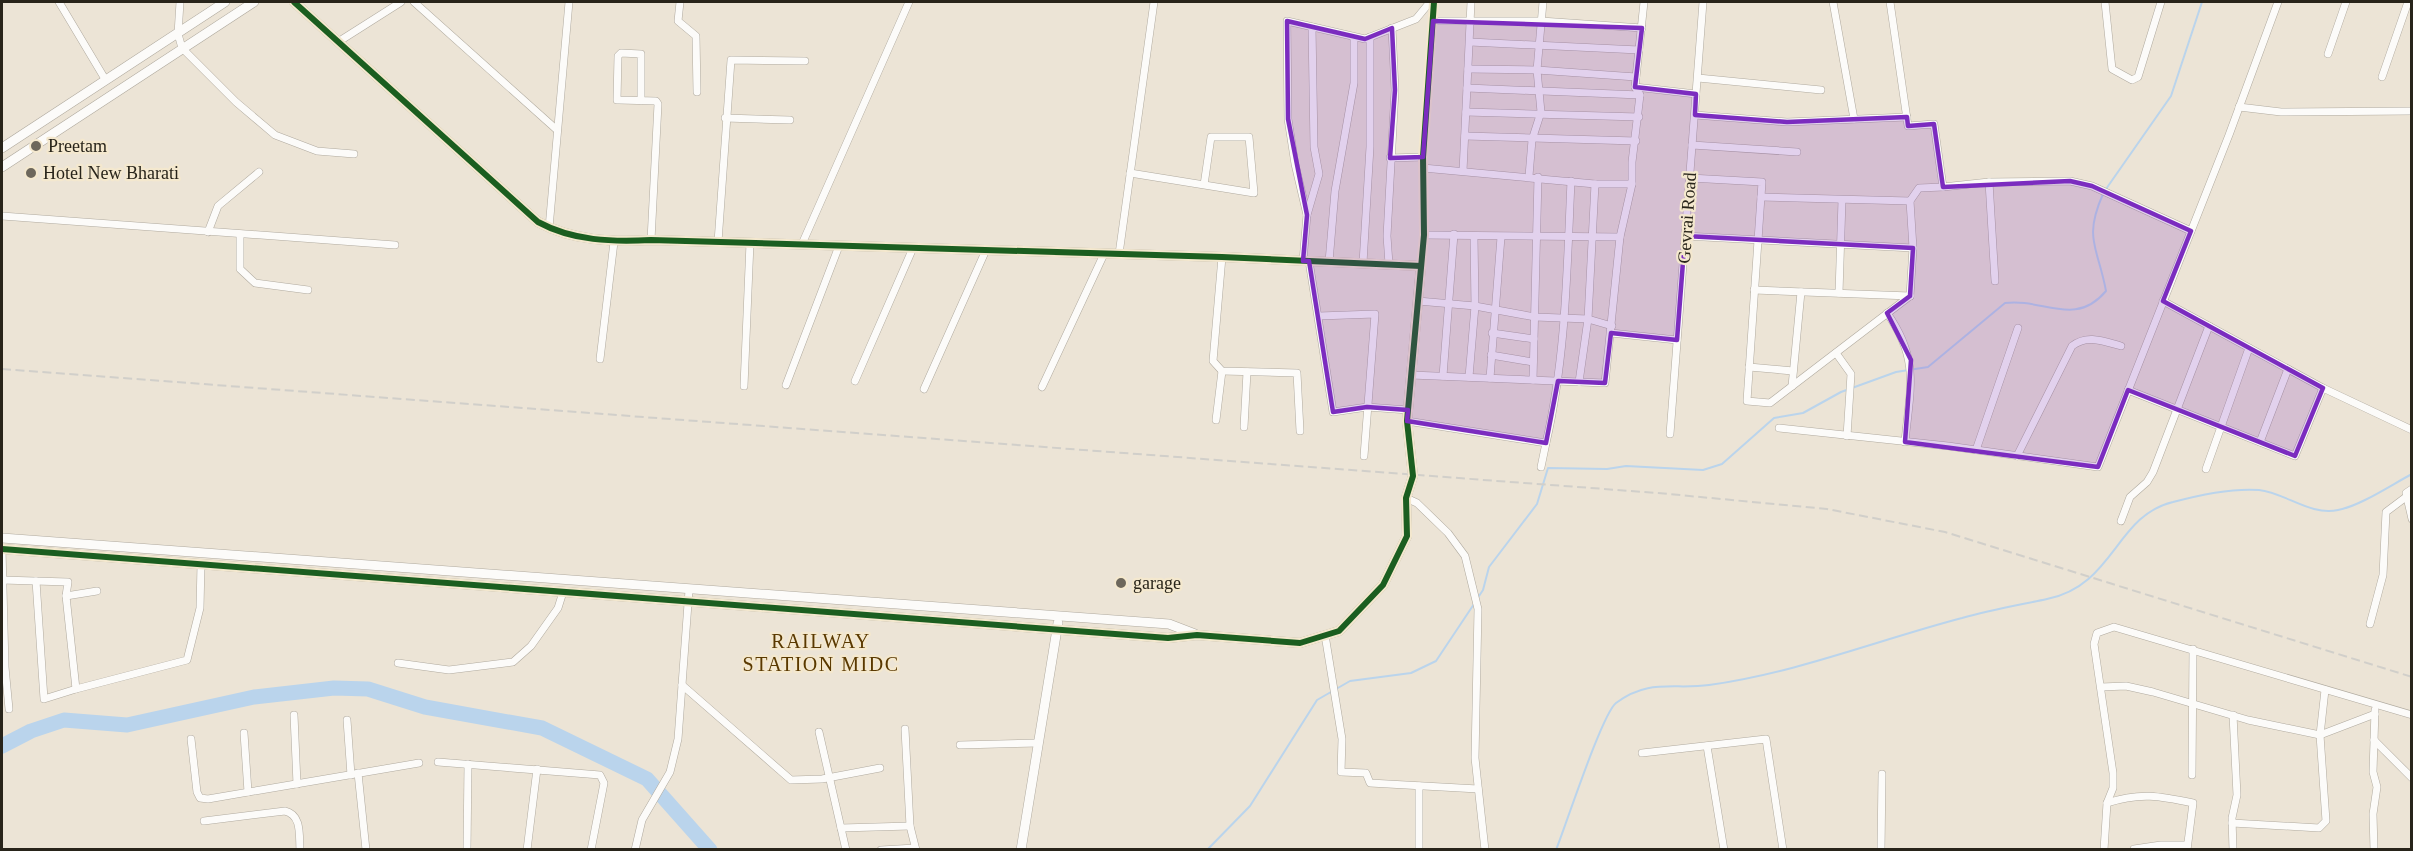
<svg xmlns="http://www.w3.org/2000/svg" width="2413" height="851" font-family="Georgia,serif">
<rect width="100%" height="100%" fill="#ece4d6"/>
<g fill="none" stroke-linecap="round" stroke-linejoin="round">
<g stroke="#bad4ec" stroke-width="2">
<polyline points="2106,189 2171,96 2202,2"/>
<path d="M 1477,599 L 1483,590 L 1489,567 L 1537,504 L 1548,468 L 1607,469 L 1626,466 L 1703,470 L 1722,464 L 1774,418 L 1803,413 L 1841,392 L 1896,372 L 1928,367 L 2005,303 C 2043,298 2075,328 2106,291 C 2098,247 2083,239 2103,194"/>
<polyline points="1207,850 1250,806 1317,700 1350,681 1411,673 1436,661 1474,604"/>
<path d="M 1556,850 C 1566,825 1602,714 1616,703 C 1649,678 1674,690 1709,685 C 1796,673 1878,640 1962,618 C 1990,610 2019,605 2047,599 C 2115,585 2115,516 2173,502 C 2199,495 2232,488 2259,490 C 2286,493 2310,516 2338,510 C 2360,506 2391,485 2412,474"/>
</g>
<polyline stroke="#bad4ec" stroke-width="15" points="2,746 31,731 64,720 127,725 254,697 334,688 368,689 425,707 542,728 647,779 710,850"/>
<defs>
<g id="street">
<polyline points="59,2 105,79"/>
<polyline points="180,2 178,34 182,48 236,102 275,135 317,151 354,154"/>
<polyline points="414,2 557,130"/>
<polyline points="680,2 678,21 696,36 697,92"/>
<polyline points="1833,2 1854,119"/>
<polyline points="1890,2 1908,126 1934,124 1943,187 1989,182 1995,281"/>
<polyline points="2105,2 2112,69 2132,80 2138,77 2161,2"/>
<polyline points="1433,21 1541,21 1642,28"/>
<polyline points="338,42 401,2"/>
<polyline points="1470,42 1639,50"/>
<polyline points="2328,54 2346,2"/>
<polyline points="1468,69 1537,70 1636,77"/>
<polyline points="2382,77 2408,2"/>
<polyline points="1698,78 1821,90"/>
<polyline points="1635,87 1696,94"/>
<polyline points="1467,88 1640,95"/>
<polyline points="641,101 641,54 621,53 618,56 617,100 619,100 656,101 658,104 651,240"/>
<polyline points="2239,107 2281,112 2412,111"/>
<polyline points="1466,112 1639,117"/>
<polyline points="1695,115 1787,122 1907,117"/>
<polyline points="725,118 790,120"/>
<polyline points="1465,136 1636,141"/>
<polyline points="1692,145 1797,152"/>
<polyline points="1390,158 1423,157"/>
<polyline points="1423,168 1595,184 1632,184"/>
<polyline points="1463,171 1471,2"/>
<polyline points="1130,173 1254,193 1249,137 1211,137 1204,185"/>
<polyline points="1529,176 1532,140 1541,112 1537,70 1543,2"/>
<polyline points="1690,178 1762,182 1747,401 1770,403 1910,296"/>
<polyline points="1989,182 2070,181 2092,186 2191,231"/>
<polyline points="1761,197 1910,201"/>
<polyline points="1307,215 1295,164 1288,119 1287,21 1365,39 1416,19 1430,2"/>
<polyline points="2,216 395,245"/>
<polyline points="549,228 569,2"/>
<polyline points="208,232 218,206 259,172"/>
<polyline points="240,234 240,269 255,283 308,290"/>
<polyline points="1424,235 1620,237"/>
<polyline points="1685,236 1913,248"/>
<polyline points="718,242 731,60 805,61"/>
<polyline points="802,244 909,2"/>
<polyline points="1119,254 1154,2"/>
<polyline points="1222,257 1213,361 1222,371 1297,373 1300,431"/>
<polyline points="1303,261 1307,215 1319,174 1314,147 1312,27"/>
<polyline points="1309,261 1333,412 1367,407 1408,410"/>
<polyline points="1329,262 1335,191 1354,83 1354,37"/>
<polyline points="1363,263 1370,147 1370,37"/>
<polyline points="1389,264 1387,236 1395,90 1392,28"/>
<polyline points="1421,266 1424,235 1423,157 1434,2"/>
<polyline points="1754,290 1910,296"/>
<polyline points="1839,293 1842,200"/>
<polyline points="1910,296 1913,248 1910,201 1919,188 1943,187"/>
<polyline points="1418,301 1475,306 1535,317 1588,319 1612,326"/>
<polyline points="2163,301 2323,388 2412,430"/>
<path d="M 1887,313 C 1920,360 1910,388 1905,442"/>
<polyline points="1319,316 1375,314 1364,456"/>
<polyline points="1492,333 1534,339"/>
<polyline points="1611,333 1677,340"/>
<polyline points="1836,353 1851,374 1847,436"/>
<polyline points="1491,355 1533,362"/>
<polyline points="600,359 614,242"/>
<polyline points="1749,367 1793,371"/>
<polyline points="1411,375 1605,383 1620,237 1632,184 1632,162 1640,95 1635,87 1644,2"/>
<polyline points="1443,376 1454,234"/>
<polyline points="1469,377 1475,306 1474,236"/>
<polyline points="1490,378 1501,237"/>
<polyline points="1533,380 1538,177"/>
<polyline points="855,381 913,248"/>
<polyline points="1579,382 1588,319 1595,184"/>
<polyline points="786,385 839,246"/>
<polyline points="744,386 750,243"/>
<polyline points="1792,386 1801,292"/>
<polyline points="1042,387 1104,254"/>
<polyline points="924,389 986,250"/>
<polyline points="2128,390 2295,456 2323,388"/>
<polyline points="1216,420 1222,371"/>
<path d="M 1407,421 L 1546,443 C 1566,357 1567,269 1571,181"/>
<polyline points="1244,427 1247,372"/>
<polyline points="1779,428 1948,446 2098,467 2229,135 2278,2"/>
<polyline points="1670,434 1703,2"/>
<polyline points="2260,442 2288,369"/>
<polyline points="1976,450 2018,328"/>
<path d="M 2017,456 L 2072,346 C 2087,334 2103,341 2121,346"/>
<polyline points="1541,467 1546,443"/>
<polyline points="2206,469 2249,348"/>
<polyline points="2412,489 2406,493 2412,519"/>
<polyline points="1406,498 1417,503 1448,533 1465,556 1478,609 1475,758 1485,850"/>
<polyline points="2121,521 2130,497 2147,482 2153,472 2209,326"/>
<polyline points="2,549 5,667 9,709"/>
<polyline points="2,580 68,582 66,596 76,689 187,660 200,608 201,564"/>
<polyline points="36,581 44,699 76,689"/>
<polyline points="66,596 97,591"/>
<polyline points="2370,624 2383,575 2386,512 2406,497"/>
<polyline points="1325,635 1342,739 1341,772 1366,773 1370,783 1478,789"/>
<polyline points="398,663 449,670 513,662 531,646 558,608 563,592"/>
<polyline points="682,685 791,780 822,779 880,768"/>
<polyline points="2101,687 2126,686 2153,692 2248,720 2320,735 2375,714"/>
<polyline points="294,715 297,784"/>
<polyline points="347,720 351,775"/>
<polyline points="905,729 910,826 916,850"/>
<polyline points="819,732 846,850"/>
<polyline points="244,733 248,792"/>
<polyline points="191,739 197,792 200,798 208,799 419,763"/>
<polyline points="2374,740 2412,778"/>
<polyline points="960,745 1038,743"/>
<polyline points="1707,746 1724,850"/>
<polyline points="1642,753 1766,739 1783,850"/>
<polyline points="438,762 600,775 604,783 591,850"/>
<polyline points="358,773 366,850"/>
<polyline points="2192,775 2193,649"/>
<path d="M 2107,803 C 2140,792 2160,796 2193,803 L 2187,850"/>
<path d="M 204,821 L 285,811 C 302,815 299,835 300,850"/>
<polyline points="2232,823 2319,828 2326,821 2320,735 2325,690"/>
<polyline points="841,828 910,826"/>
<polyline points="2134,849 2161,845 2187,845"/>
<polyline points="467,850 468,764"/>
<polyline points="527,850 537,769"/>
<polyline points="635,850 642,820 670,772 678,739 689,590"/>
<polyline points="881,850 915,848"/>
<polyline points="1419,850 1419,786"/>
<polyline points="1881,850 1882,774"/>
<polyline points="2104,850 2107,803 2113,788 2113,773 2094,644 2097,633 2114,627 2412,715"/>
<polyline points="2233,850 2232,818 2237,795 2233,715"/>
<polyline points="2374,850 2373,814 2377,787 2373,772 2375,710"/>
</g>
<g id="secondary">
<polyline points="2,148 225,2"/>
<polyline points="2,167 254,2"/>
<polyline points="2,538 1169,624 1195,634"/>
<path d="M 2,549 L 1168,638 L 1197,635 L 1300,643 L 1339,631 L 1383,585 L 1407,536 L 1406,498 L 1413,476 L 1407,421 L 1421,266 L 1222,257 L 651,240 C 612,242 573,241 538,222 L 294,2"/>
<polyline points="1021,850 1058,623"/>
</g>
</defs>
<use href="#street" stroke="#b0aa9f" stroke-width="8"/>
<use href="#secondary" stroke="#b0aa9f" stroke-width="10"/>
<use href="#street" stroke="#fcfbf9" stroke-width="7"/>
<use href="#secondary" stroke="#fcfbf9" stroke-width="9"/>
<polyline stroke="#d1cfca" stroke-width="2" stroke-dasharray="9 4.5" stroke-linecap="butt" points="2,369 1658,493 1827,509 1945,532 2412,677"/>
<defs>
<g id="cycleway">
<path d="M 294,2 L 538,222 C 573,241 612,242 651,240 L 1222,257 L 1421,266"/>
<polyline points="2,549 1168,638 1197,635 1300,643 1339,631 1383,585 1407,536 1406,498 1413,476 1407,421 1424,235 1423,157 1434,2"/>
</g>
</defs>
<use href="#cycleway" stroke="#f4e8ce" stroke-width="10"/>
<use href="#cycleway" stroke="#1b5e20" stroke-width="6"/>
</g>
<path fill="#7b2cbf" fill-opacity="0.2" stroke="#7b2cbf" stroke-width="4.5" stroke-linejoin="round" d="M 1287,21 L 1365,39 L 1392,28 L 1395,90 L 1390,158 L 1423,157 L 1433,21 L 1642,28 L 1635,87 L 1696,94 L 1695,115 L 1787,122 L 1907,117 L 1908,126 L 1934,124 L 1943,187 L 2070,181 L 2092,186 L 2191,231 L 2163,301 L 2323,388 L 2295,456 L 2128,390 L 2098,467 L 1905,442 L 1911,360 L 1887,313 L 1910,296 L 1913,248 L 1685,236 L 1677,340 L 1611,333 L 1605,383 L 1558,381 L 1546,443 L 1407,421 L 1408,410 L 1367,407 L 1333,412 L 1309,261 L 1303,261 L 1307,215 L 1288,119 Z"/>
<g fill="#6d675c" stroke="#f4e8ce" stroke-width="2">
<circle cx="36" cy="146" r="6"/>
<circle cx="31" cy="173" r="6"/>
<circle cx="1121" cy="583" r="6"/>
</g>
<g text-anchor="middle" stroke-width="4.5" stroke-linejoin="round" paint-order="stroke">
<g font-size="18" fill="#28241a" stroke="#f4e8ce" text-anchor="start">
<text x="48" y="152">Preetam</text>
<text x="43" y="179">Hotel New Bharati</text>
<text x="1133" y="589">garage</text>
</g>
<g font-size="18" fill="#28241a" stroke="#f4e8ce">
<text transform="translate(1687 218) rotate(-86)" y="6">Gevrai Road</text>
</g>
<g font-size="20" letter-spacing="1.5" fill="#5a3900" stroke="#f4e8ce">
<text x="821" y="648">RAILWAY<tspan x="821" dy="23">STATION MIDC</tspan></text>
</g>
</g>
<rect width="2413" height="851" fill="none" stroke="#28241a" stroke-width="6"/>
</svg>
